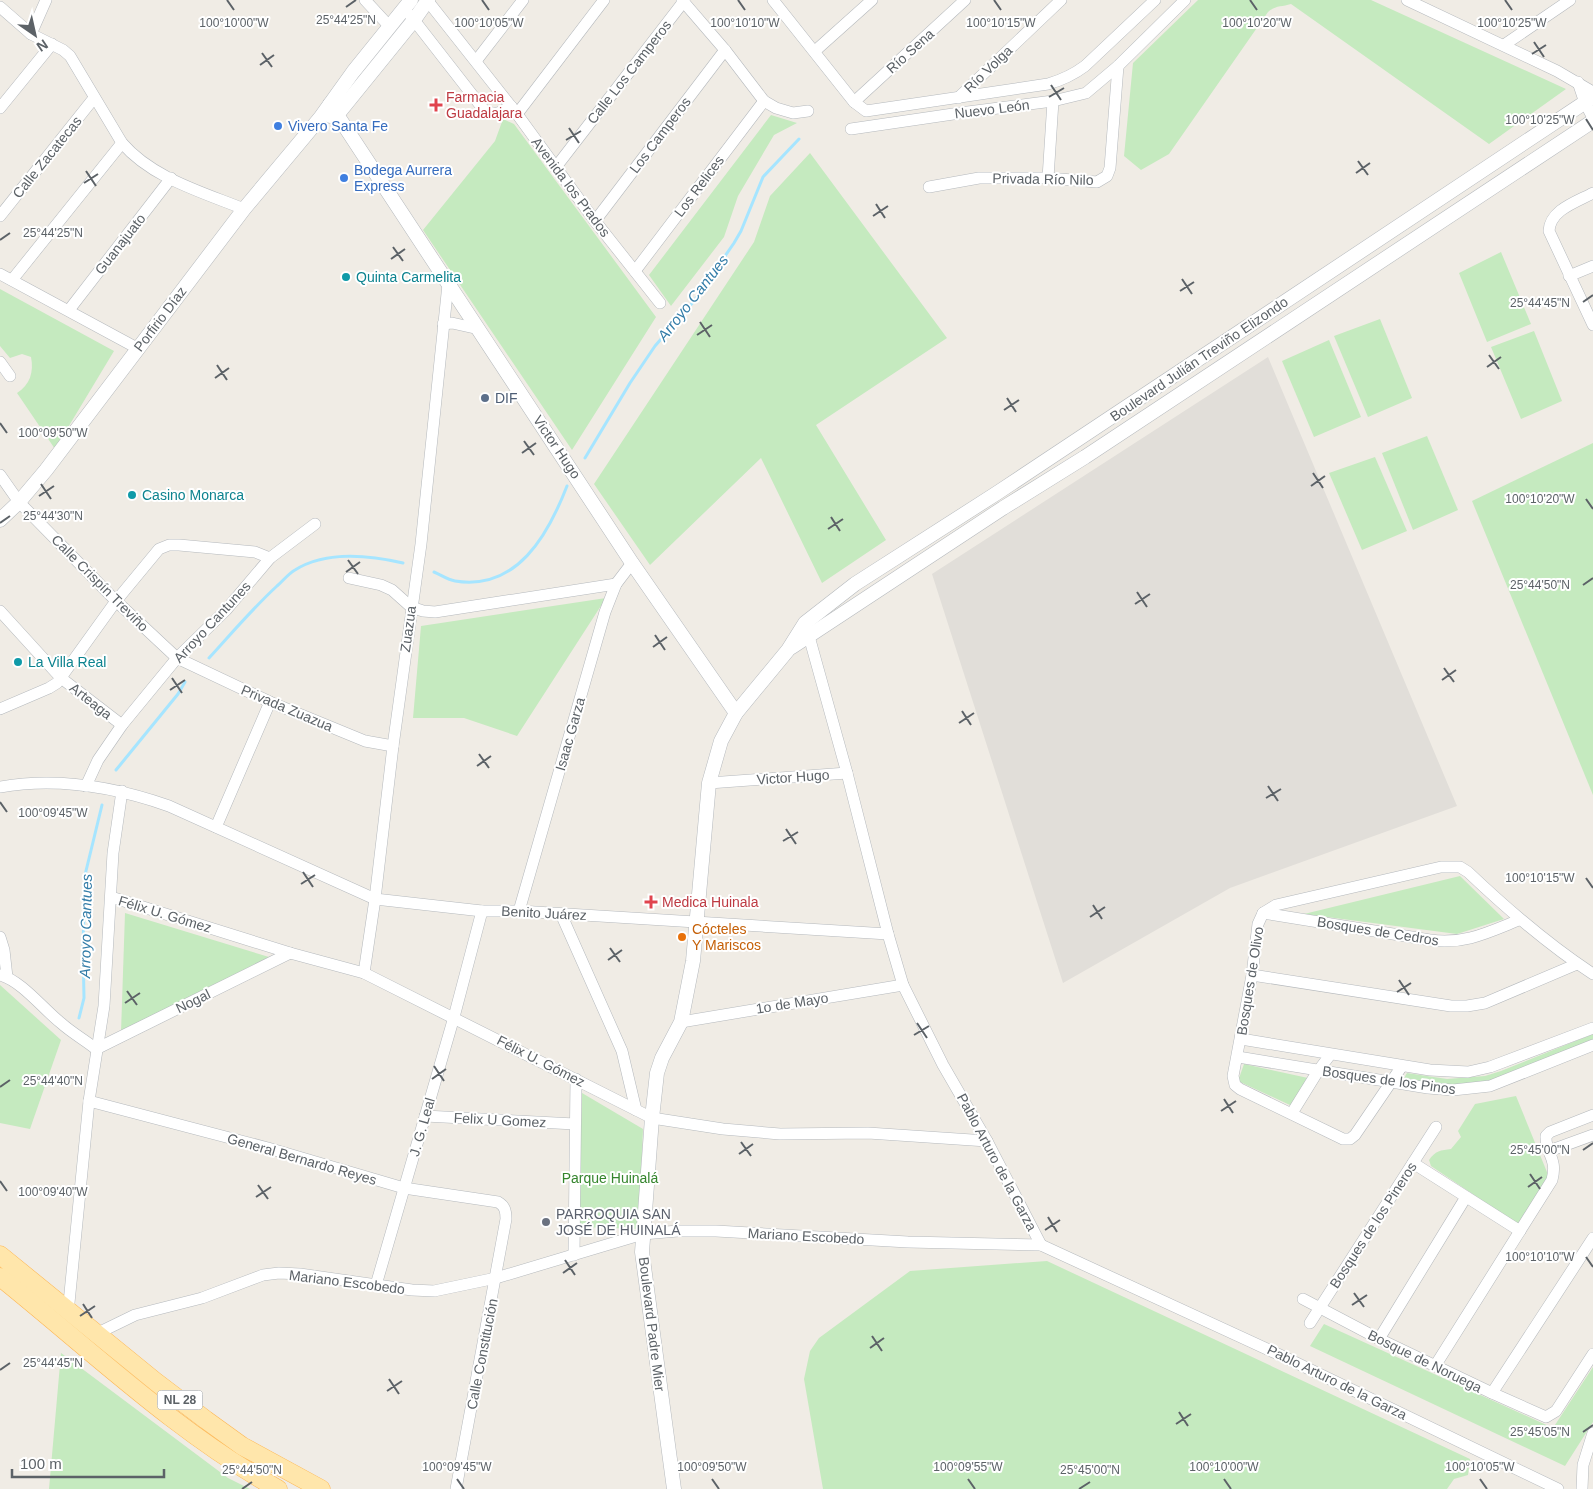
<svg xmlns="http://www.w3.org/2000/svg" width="1593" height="1489" font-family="Arial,sans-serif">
<rect width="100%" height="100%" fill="#f0ece5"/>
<polygon fill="#e1ded9" points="1268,357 1457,806 1230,888 1063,983 932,574"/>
<g fill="#c5eabf">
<path d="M 1198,0 L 1371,0 L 1566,89 L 1489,144 L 1291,4 C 1282,7 1276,5 1268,12 L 1169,154 L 1141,170 L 1124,156 L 1133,63 Z"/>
<polygon points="771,115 797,123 774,135 738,196 724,237 671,306 649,275"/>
<polygon points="503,119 514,124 656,317 572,450 423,230 495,141"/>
<polygon points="810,153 947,338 816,425 886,540 822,583 761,458 650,565 594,484 754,242 770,196"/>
<polygon points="1501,252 1531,324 1487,342 1459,273"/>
<path d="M 0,289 L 114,351 L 55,449 L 17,393 C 30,385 34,372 31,357 L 22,354 L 10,358 L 0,346 Z"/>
<polygon points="1380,319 1412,398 1368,417 1334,336"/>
<polygon points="1534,331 1562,401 1521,419 1491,347"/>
<polygon points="1329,340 1361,417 1314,437 1282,361"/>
<polygon points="1427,436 1458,510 1413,530 1382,453"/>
<polygon points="1593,443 1593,795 1472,501"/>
<polygon points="1375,457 1407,531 1362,550 1329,473"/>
<polygon points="606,598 517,736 464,718 413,718 421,626"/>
<polygon points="1460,876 1504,919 1457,934 1304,914"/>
<polygon points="125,913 269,957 121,1032"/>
<polygon points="0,985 61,1040 30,1129 0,1123"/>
<polygon points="1593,1034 1593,1040 1486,1082 1465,1085 1434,1084 1404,1078 1407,1073 1447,1079 1485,1076 1501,1071"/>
<polygon points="1244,1064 1308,1078 1292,1106 1238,1081"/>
<polygon points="582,1093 643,1129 639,1229 578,1227"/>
<path d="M 1516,1096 L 1549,1177 L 1520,1226 L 1431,1166 L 1429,1160 C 1435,1151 1441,1150 1451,1149 L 1461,1137 L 1458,1131 L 1475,1104 Z"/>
<polygon points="1047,1261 1470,1459 1468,1475 1454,1479 1447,1489 823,1489 804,1379 810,1351 819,1338 910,1271"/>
<polygon points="1324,1324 1553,1428 1593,1367 1593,1422 1565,1466 1310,1346"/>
<polygon points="61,1353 228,1478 250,1489 49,1489"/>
</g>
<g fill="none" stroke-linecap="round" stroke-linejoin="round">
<g stroke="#a6e5ff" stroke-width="3">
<polyline points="585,458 630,383 655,346 694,301 734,243 741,231 763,177 799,139"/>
<path d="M 434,572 C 441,575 448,580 455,581 C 517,591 548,535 567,486"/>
<path d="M 209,658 C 231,634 253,608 277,586 C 283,581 288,574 295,570 C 325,551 369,555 403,563"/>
<polyline points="116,770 178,694 185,682"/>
<polyline points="79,1018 84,998 83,947 85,875 102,805"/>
</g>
<defs>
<g id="minor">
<polyline points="365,0 390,27"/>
<polyline points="427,0 517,114 595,221 660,303"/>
<polyline points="682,0 725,50 764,101 776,108 793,113 808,111"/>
<path d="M 773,0 L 854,102 L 866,111 L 1048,84 C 1062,80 1073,75 1085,66 L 1155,0"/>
<polyline points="1407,0 1557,71 1593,92"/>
<path d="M 0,7 L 31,34 L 63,50 L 70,56 L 122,143 C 152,178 202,192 244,209"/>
<path d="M 410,15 L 484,110 C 496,116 500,113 511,106"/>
<polyline points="31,34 46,0"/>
<polyline points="1504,45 1570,0"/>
<polyline points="815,51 872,0"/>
<polyline points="476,61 523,0"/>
<polyline points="1578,82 1585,103 1593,118"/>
<polyline points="958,98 1061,0"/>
<polyline points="854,102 965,0"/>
<polyline points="0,108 52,44"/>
<polyline points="517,114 604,0"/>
<polyline points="851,129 960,113 1053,101 1086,93 1118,66 1185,0"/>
<polyline points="556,167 684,1"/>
<polyline points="1048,178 1053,101"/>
<polyline points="929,187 979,178 1048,178 1097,182 1107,176 1110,168 1118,66"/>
<path d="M 1593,193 C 1576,202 1550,210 1549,231 L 1593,325"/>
<polyline points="0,216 94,98"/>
<polyline points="595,221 725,50"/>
<polyline points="635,271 764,101"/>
<polyline points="0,274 137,348"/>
<polyline points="1569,276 1593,266"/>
<polyline points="12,280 122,143"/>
<polyline points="69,310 171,178"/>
<polyline points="443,324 452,323 479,329"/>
<polyline points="0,362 10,376"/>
<polyline points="0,475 19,502 116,601 177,658 270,702 365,741 393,746"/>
<polyline points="349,578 381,585 392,590 411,607 423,611 435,612 616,584"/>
<polyline points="0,611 61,678 122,725"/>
<polyline points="807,629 847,773 888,934 903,985 943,1065 987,1141 1041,1245"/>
<polyline points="0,709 49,688 57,683 116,601 159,549 169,545 179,545 255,552 270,558"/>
<polyline points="709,783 847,773"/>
<polyline points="86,786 98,760 122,725 177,658 226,610 270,558 315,524"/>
<path d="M 0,787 C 57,777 115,787 169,806 L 375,899 L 482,911 L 519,911 L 888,934"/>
<polyline points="216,827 270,702"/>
<polyline points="111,897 290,953 364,973 652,1118 723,1129 780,1134 868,1133 987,1141"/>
<polyline points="519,911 605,612 616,584 632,563"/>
<path d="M 1263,913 L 1430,940 C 1464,945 1489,932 1519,920"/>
<polyline points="561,914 622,1051 636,1110"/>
<polyline points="0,937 4,950 7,977"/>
<polyline points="364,973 375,899 393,746 421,544 448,284"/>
<path d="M 0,975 C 22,981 43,1009 61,1023 C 72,1033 85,1040 96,1049"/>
<polyline points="1252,975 1451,1006 1467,1006 1485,1003 1577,964"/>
<polyline points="681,1022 903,985"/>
<polyline points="1241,1039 1430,1070 1468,1072 1490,1067 1593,1028"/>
<polyline points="96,1049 290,953"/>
<polyline points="1238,1057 1428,1088 1453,1090 1490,1086 1593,1045"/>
<path d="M 1402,1066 L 1355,1135 L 1350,1139 L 1343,1139 L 1240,1089 L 1235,1085 L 1233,1076 L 1252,975 L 1258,924 L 1263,913 L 1276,905 L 1441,867 L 1460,867 L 1468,872 C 1508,910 1547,944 1593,974"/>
<path d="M 89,1101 L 268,1148 L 404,1188 L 498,1202 C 505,1206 506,1211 506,1219 L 456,1489"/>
<polyline points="1292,1113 1318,1071 1330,1055"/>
<polyline points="425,1116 575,1124"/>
<polyline points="1549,1151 1593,1135"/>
<polyline points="1413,1163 1520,1231"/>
<polyline points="574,1255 576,1079"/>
<polyline points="376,1285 454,1017 482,911"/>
<polyline points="1303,1299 1379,1339 1492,1393 1546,1417 1556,1411 1593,1354"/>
<polyline points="68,1313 89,1101 104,1006 113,853 122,791"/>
<polyline points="1310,1323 1436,1127"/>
<polyline points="96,1334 135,1315 202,1298 263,1275 279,1273 300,1274 412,1290 434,1291 496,1278 643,1234 678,1231 716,1231 908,1242 1041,1245 1282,1356 1558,1489"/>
<polyline points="1379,1339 1466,1197"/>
<path d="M 1435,1366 L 1552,1180 C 1558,1157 1545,1154 1546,1136 L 1550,1132 L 1593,1115"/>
<polyline points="1492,1393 1593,1238"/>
<polyline points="1582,1489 1583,1465 1593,1433"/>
</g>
<g id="tertiary">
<polyline points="330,104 632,563 736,713"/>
<polyline points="330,116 337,115 414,20 428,0"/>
<polyline points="0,520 19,502 46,470 244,209 320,118 353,72 411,0"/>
<polyline points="792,647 1003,508 1085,457 1593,121"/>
<polyline points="674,1489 642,1252 652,1118 657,1073 662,1058 681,1022 693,961 709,783 721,741 736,713 788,650 805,623 855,584 997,493 1593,97"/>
</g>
<g id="primary">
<polyline points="0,1255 156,1382 206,1420 242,1446 321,1489"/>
<path d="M 0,1277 C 91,1350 176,1432 278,1489"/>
</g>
</defs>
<use href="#minor" stroke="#b5b9bd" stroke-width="12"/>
<use href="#tertiary" stroke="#b5b9bd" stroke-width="15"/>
<use href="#primary" stroke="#feb550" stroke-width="19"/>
<use href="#minor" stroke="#fff" stroke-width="11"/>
<use href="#tertiary" stroke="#fff" stroke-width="14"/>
<use href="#primary" stroke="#ffe6ab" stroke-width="18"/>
</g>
<path fill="none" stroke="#5c6267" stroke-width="2" d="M 227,0 L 234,10M 482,0 L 489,10M 738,0 L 745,10M 994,0 L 1001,10M 1250,0 L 1257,10M 1505,0 L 1512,10M 346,7 L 356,0M 1534,42 L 1544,57M 262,53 L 272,67M 1532,54 L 1546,45M 260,65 L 274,55M 1051,85 L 1061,100M 1049,97 L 1064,88M 1586,119 L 1593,130M 569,128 L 579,143M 566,140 L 581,131M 1358,161 L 1368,175M 86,171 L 96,186M 1356,173 L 1370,163M 84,183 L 98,174M 876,204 L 885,218M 873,216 L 888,206M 0,240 L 10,233M 393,247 L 403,261M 391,259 L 405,249M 1182,279 L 1192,294M 1180,291 L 1194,282M 1583,302 L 1593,295M 700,322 L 710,337M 697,335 L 712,325M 1489,355 L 1499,369M 217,365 L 227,380M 1487,367 L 1501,357M 215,378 L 229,368M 1007,398 L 1016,412M 1004,410 L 1019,400M 0,423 L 7,433M 524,441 L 534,455M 522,453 L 536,443M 1313,473 L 1323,488M 41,484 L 51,499M 1311,486 L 1325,476M 39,496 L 54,486M 1586,499 L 1593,509M 831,517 L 840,531M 0,523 L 10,516M 828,529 L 843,519M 348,560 L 358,574M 346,572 L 360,562M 1583,585 L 1593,578M 1137,592 L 1147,607M 1135,604 L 1150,594M 655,635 L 665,650M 653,647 L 667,637M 1444,668 L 1454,682M 172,678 L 182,693M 1442,680 L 1456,670M 170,690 L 185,680M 962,711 L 971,725M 959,723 L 974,713M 479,754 L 489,768M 477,766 L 491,756M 1268,786 L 1278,801M 1266,798 L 1281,789M 0,802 L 7,812M 786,829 L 796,844M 783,841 L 798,832M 303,872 L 313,887M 1586,878 L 1593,888M 301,884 L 315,875M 1093,905 L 1102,919M 1090,917 L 1105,907M 610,948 L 620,962M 608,960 L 622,950M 1399,980 L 1409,995M 127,991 L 137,1005M 1397,992 L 1411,983M 125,1003 L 140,993M 917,1023 L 927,1038M 914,1035 L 929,1026M 434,1066 L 444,1081M 432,1079 L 446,1069M 0,1087 L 10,1080M 1224,1099 L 1233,1113M 1221,1111 L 1236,1101M 741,1142 L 751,1156M 1583,1150 L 1593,1143M 739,1154 L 753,1144M 1530,1174 L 1540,1189M 0,1181 L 7,1191M 258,1185 L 268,1199M 1528,1187 L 1542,1177M 256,1197 L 271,1187M 1048,1217 L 1057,1232M 1045,1230 L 1060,1220M 1586,1257 L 1593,1267M 565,1260 L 575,1275M 563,1273 L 577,1263M 1354,1293 L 1364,1307M 83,1304 L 92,1318M 1352,1305 L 1367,1295M 80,1316 L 95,1306M 872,1336 L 882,1351M 870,1348 L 884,1338M 0,1370 L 10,1363M 389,1379 L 399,1394M 387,1391 L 402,1381M 1179,1412 L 1188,1426M 1176,1424 L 1191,1414M 1583,1432 L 1593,1425M 457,1479 L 464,1489M 712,1479 L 719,1489M 968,1479 L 975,1489M 1224,1479 L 1231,1489M 1480,1479 L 1487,1489M 242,1489 L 252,1482M 1079,1489 L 1090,1482"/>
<g fill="#e0444e" stroke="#fff" stroke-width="2">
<path d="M433.5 97.5h5v5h5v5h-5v5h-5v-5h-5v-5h5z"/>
<path d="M648.5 894.5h5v5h5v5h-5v5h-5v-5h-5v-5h5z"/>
</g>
<g fill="#3f7fe0" stroke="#fff" stroke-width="2">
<circle cx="278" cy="126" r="5"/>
<circle cx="344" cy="178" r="5"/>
</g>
<g fill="#0f9aa8" stroke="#fff" stroke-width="2">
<circle cx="346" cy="277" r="5"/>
<circle cx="132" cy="495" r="5"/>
<circle cx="18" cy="662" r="5"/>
</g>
<circle fill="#5c6f8a" stroke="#fff" stroke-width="2" cx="485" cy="398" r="5"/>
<circle fill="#e8710a" stroke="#fff" stroke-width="2" cx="682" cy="937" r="5"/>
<circle fill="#6b7280" stroke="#fff" stroke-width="2" cx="546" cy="1222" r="5"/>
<g text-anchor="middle" stroke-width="4" stroke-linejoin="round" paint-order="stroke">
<rect fill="#fff" stroke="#8d9195" stroke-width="1" x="157.5" y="1390.5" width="45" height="19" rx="4"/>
<g font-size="12" font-weight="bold" fill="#5c6267">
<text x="180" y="1404">NL 28</text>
</g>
<g font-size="14" fill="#5c6267" stroke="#fff">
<text transform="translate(910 51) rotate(-42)" y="5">Río Sena</text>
<text transform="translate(988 69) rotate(-44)" y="5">Río Volga</text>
<text transform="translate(629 72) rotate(-52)" y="5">Calle Los Camperos</text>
<text transform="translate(992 109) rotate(-7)" y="5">Nuevo León</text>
<text transform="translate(660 135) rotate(-53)" y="5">Los Camperos</text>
<text transform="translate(47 157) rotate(-51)" y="5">Calle Zacatecas</text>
<text transform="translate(1043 179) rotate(1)" y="5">Privada Río Nilo</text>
<text transform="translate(699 186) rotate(-53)" y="5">Los Relices</text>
<text transform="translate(571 187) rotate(53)" y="5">Avenida los Prados</text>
<text transform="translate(120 244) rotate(-52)" y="5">Guanajuato</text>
<text transform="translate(160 319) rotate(-53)" y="5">Porfirio Díaz</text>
<text transform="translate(1199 359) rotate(-34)" y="5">Boulevard Julián Treviño Elizondo</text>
<text transform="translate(557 447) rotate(56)" y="5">Victor Hugo</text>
<text transform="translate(100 583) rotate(45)" y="5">Calle Crispín Treviño</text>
<text transform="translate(212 622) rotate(-47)" y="5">Arroyo Cantunes</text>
<text transform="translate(408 629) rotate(-82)" y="5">Zuazua</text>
<text transform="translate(91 701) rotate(38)" y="5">Arteaga</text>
<text transform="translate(287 708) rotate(23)" y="5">Privada Zuazua</text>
<text transform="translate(570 734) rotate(-74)" y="5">Isaac Garza</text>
<text transform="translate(793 777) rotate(-4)" y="5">Victor Hugo</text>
<text transform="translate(544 913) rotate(3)" y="5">Benito Juárez</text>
<text transform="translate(165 914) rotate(17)" y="5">Félix U. Gómez</text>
<text transform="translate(1378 931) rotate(9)" y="5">Bosques de Cedros</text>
<text transform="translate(1250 981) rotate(-81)" y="5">Bosques de Olivo</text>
<text transform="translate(193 1001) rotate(-26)" y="5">Nogal</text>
<text transform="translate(792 1003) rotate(-9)" y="5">1o de Mayo</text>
<text transform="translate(541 1061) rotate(27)" y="5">Félix U. Gómez</text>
<text transform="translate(1389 1080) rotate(8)" y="5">Bosques de los Pinos</text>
<text transform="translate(500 1120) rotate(3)" y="5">Felix U Gomez</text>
<text transform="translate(422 1127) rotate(-74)" y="5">J. G. Leal</text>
<text transform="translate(302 1159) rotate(16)" y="5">General Bernardo Reyes</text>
<text transform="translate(997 1162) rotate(62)" y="5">Pablo Arturo de la Garza</text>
<text transform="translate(1373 1225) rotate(-57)" y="5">Bosques de los Pineros</text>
<text transform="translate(806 1236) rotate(3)" y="5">Mariano Escobedo</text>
<text transform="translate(347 1282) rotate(7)" y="5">Mariano Escobedo</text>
<text transform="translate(652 1324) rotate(83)" y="5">Boulevard Padre Mier</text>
<text transform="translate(482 1354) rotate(-79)" y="5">Calle Constitución</text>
<text transform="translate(1425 1361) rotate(26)" y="5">Bosque de Noruega</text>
<text transform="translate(1337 1382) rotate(26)" y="5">Pablo Arturo de la Garza</text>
</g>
<g font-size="14" fill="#be3a42" stroke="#fff" text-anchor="start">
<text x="446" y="102">Farmacia<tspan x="446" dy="16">Guadalajara</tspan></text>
<text x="662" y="907">Medica Huinala</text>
</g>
<g font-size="14" fill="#366cbe" stroke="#fff" text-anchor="start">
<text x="288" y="131">Vivero Santa Fe</text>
<text x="354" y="175">Bodega Aurrera<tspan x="354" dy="16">Express</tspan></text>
</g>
<g font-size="14" fill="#0d838f" stroke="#fff" text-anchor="start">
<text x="356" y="282">Quinta Carmelita</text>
<text x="142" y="500">Casino Monarca</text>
<text x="28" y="667">La Villa Real</text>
</g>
<g font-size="14" fill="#4e5e75" stroke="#fff" text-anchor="start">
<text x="495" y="403">DIF</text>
</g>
<g font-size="14" fill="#c56008" stroke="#fff" text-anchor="start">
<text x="692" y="934">Cócteles<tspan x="692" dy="16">Y Mariscos</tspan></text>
</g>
<g font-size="14" fill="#35852d" stroke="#fff">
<text x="610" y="1183">Parque Huinalá</text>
</g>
<g font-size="14" fill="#5b616d" stroke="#fff" text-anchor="start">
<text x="556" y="1219">PARROQUIA SAN<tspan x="556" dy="16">JOSÉ DE HUINALÁ</tspan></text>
</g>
<g font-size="15" font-style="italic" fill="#347da8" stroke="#fff">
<text transform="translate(693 298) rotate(-52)" y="5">Arroyo Cantues</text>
<text transform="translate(86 926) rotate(-89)" y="5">Arroyo Cantues</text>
</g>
</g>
<g font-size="12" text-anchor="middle" fill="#5c6267" stroke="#fff" stroke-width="4" stroke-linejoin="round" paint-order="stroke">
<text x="346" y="24">25°44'25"N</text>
<text x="234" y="27">100°10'00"W</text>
<text x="489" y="27">100°10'05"W</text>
<text x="745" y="27">100°10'10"W</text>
<text x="1001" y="27">100°10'15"W</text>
<text x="1257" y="27">100°10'20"W</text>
<text x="1512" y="27">100°10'25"W</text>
<text x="1540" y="124">100°10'25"W</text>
<text x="53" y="237">25°44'25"N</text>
<text x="1540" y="307">25°44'45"N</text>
<text x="53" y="437">100°09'50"W</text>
<text x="1540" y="503">100°10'20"W</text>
<text x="53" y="520">25°44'30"N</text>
<text x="1540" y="589">25°44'50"N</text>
<text x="53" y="817">100°09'45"W</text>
<text x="1540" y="882">100°10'15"W</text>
<text x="53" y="1085">25°44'40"N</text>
<text x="1540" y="1154">25°45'00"N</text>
<text x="53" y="1196">100°09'40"W</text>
<text x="1540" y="1261">100°10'10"W</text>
<text x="53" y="1367">25°44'45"N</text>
<text x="1540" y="1436">25°45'05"N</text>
<text x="457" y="1471">100°09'45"W</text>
<text x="712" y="1471">100°09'50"W</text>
<text x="968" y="1471">100°09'55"W</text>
<text x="1224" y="1471">100°10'00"W</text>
<text x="1480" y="1471">100°10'05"W</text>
<text x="252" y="1474">25°44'50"N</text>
<text x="1090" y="1474">25°45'00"N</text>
</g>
<g transform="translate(35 35) rotate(146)" stroke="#ffffff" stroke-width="4" paint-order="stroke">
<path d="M0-4L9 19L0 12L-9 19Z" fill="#5c6267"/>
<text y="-8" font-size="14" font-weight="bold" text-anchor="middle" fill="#5c6267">N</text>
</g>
<path d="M12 1469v8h152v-8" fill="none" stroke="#5c6267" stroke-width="2.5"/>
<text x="20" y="1469" font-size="15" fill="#5c6267" stroke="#ffffff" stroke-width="4" paint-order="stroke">100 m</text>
</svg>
